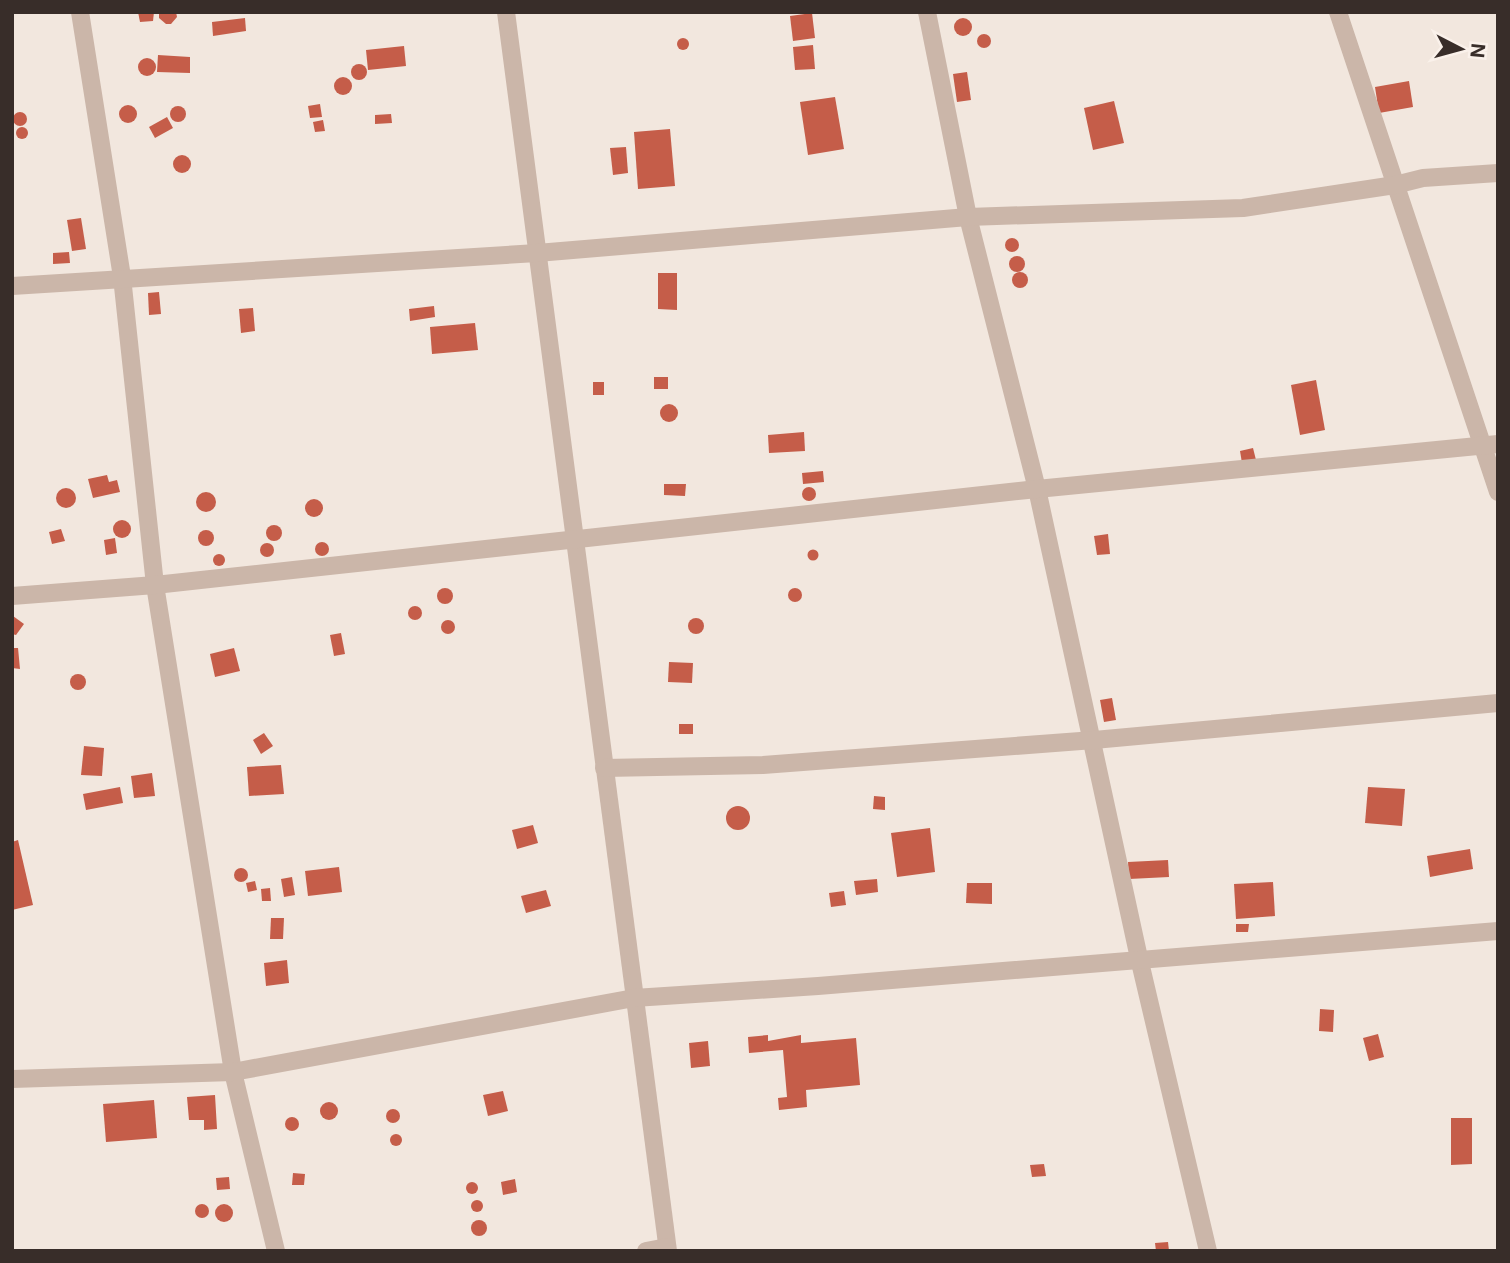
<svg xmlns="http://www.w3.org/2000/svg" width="1510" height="1263" font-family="Inter,sans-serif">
<rect width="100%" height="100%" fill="#f2e7de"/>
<g fill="#c55d49">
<polygon points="138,12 154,12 153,21 140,22"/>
<polygon points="159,12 176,12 177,17 171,24 166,24 159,18"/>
<polygon points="812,13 815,38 793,41 790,16"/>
<polygon points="245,18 246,31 213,36 212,22"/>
<circle cx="963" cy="27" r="9"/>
<circle cx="984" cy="41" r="7"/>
<circle cx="683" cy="44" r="6"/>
<polygon points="813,45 815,69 795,70 793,47"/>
<polygon points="404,46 406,66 368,70 366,50"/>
<polygon points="158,55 190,57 190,73 157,72"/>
<circle cx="147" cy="67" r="9"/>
<circle cx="359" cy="72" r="8"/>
<polygon points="967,72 971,100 957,102 953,74"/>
<circle cx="343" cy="86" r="9"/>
<polygon points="1409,81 1413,107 1379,113 1375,87"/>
<polygon points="835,97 844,149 808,155 800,102"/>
<polygon points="1114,101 1124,143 1093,150 1084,108"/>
<polygon points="320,104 322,117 310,118 308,106"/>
<circle cx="128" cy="114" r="9"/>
<circle cx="178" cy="114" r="8"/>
<circle cx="20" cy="119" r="7"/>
<polygon points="391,114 392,123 375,124 375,115"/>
<polygon points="167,117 173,128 155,138 149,127"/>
<polygon points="323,120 325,131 315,132 313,122"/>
<circle cx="22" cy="133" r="6"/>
<polygon points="670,129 675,186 638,189 634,132"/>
<polygon points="626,147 628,173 613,175 610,148"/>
<circle cx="182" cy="164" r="9"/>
<polygon points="81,218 86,249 72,251 67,220"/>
<circle cx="1012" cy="245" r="7"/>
<polygon points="69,252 70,263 53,264 53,253"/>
<circle cx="1017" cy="264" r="8"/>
<circle cx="1020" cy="280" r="8"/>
<polygon points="658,273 677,273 677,310 658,309"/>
<polygon points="159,292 161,314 149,315 148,293"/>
<polygon points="434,306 435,317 410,321 409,309"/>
<polygon points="253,308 255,331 241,333 239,309"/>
<polygon points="475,323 478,350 432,354 430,327"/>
<rect x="654" y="377" width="14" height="12"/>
<polygon points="1316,380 1325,430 1300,435 1291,385"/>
<rect x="593" y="382" width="11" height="13"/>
<circle cx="669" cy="413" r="9"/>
<polygon points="804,432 805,451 769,453 768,435"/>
<polygon points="1253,448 1256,460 1242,463 1240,451"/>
<polygon points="823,471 824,482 803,484 802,473"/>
<polygon points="107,475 109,482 117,480 120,492 93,498 88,479"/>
<polygon points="664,484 686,484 685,496 664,495"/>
<circle cx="809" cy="494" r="7"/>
<circle cx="66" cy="498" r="10"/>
<circle cx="206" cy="502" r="10"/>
<circle cx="314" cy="508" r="9"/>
<circle cx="122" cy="529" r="9"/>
<circle cx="274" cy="533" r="8"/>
<polygon points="61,529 65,541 52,544 49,532"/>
<circle cx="206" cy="538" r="8"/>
<polygon points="1108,534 1110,554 1097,555 1094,536"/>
<polygon points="115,538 117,553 106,555 104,540"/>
<circle cx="322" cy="549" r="7"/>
<circle cx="267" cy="550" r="7"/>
<circle cx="813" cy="555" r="5.5"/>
<circle cx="219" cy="560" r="6"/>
<circle cx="445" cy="596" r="8"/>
<circle cx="795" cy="595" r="7"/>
<circle cx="415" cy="613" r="7"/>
<polygon points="13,616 24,624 16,635 12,634"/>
<circle cx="696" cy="626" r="8"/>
<circle cx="448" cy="627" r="7"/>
<polygon points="341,633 345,654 334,656 330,635"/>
<polygon points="12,648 18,648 20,669 12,668"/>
<polygon points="234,648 240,671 215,677 210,654"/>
<polygon points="669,662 693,663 692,683 668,682"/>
<circle cx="78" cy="682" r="8"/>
<polygon points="1112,698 1116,720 1104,722 1100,700"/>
<rect x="679" y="724" width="14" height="10"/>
<polygon points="264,733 273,746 261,754 253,740"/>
<polygon points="84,746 104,748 102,776 81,775"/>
<polygon points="281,765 284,794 249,796 247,767"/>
<polygon points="152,773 155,796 134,798 131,776"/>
<polygon points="120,787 123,803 86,810 83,794"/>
<polygon points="1368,787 1405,789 1402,826 1365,823"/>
<polygon points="874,796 885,797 885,810 873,809"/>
<circle cx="738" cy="818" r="12"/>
<polygon points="533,825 538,843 517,849 512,830"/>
<polygon points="930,828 935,872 897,877 891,833"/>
<polygon points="18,840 33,905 12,910 12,842"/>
<polygon points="1470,849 1473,869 1430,877 1427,856"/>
<polygon points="1168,860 1169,877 1129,879 1128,862"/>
<polygon points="339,867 342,892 308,896 305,871"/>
<circle cx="241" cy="875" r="7"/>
<polygon points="292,877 295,895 284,897 281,879"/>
<polygon points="877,879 878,892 856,895 854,881"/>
<polygon points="255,881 257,890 248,892 246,883"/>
<polygon points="1273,882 1275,916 1236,919 1234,884"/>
<polygon points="967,883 992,883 992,904 966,903"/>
<polygon points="270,888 271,901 262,901 261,889"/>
<polygon points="546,890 551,906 526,913 521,896"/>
<polygon points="844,891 846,905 831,907 829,893"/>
<polygon points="271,918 284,918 283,939 270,939"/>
<polygon points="1236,924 1249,924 1248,932 1236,932"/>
<polygon points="287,960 289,983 266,986 264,963"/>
<polygon points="1320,1009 1334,1010 1333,1032 1319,1031"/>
<polygon points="1378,1034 1384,1057 1369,1061 1363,1038"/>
<polygon points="768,1035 768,1041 801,1035 801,1043 856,1038 860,1085 806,1090 807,1107 779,1110 778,1098 787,1097 783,1050 749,1053 748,1037"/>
<polygon points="708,1041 710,1066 691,1068 689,1043"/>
<polygon points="503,1091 508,1111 488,1116 483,1095"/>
<polygon points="215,1095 217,1129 204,1130 204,1120 189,1120 187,1097"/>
<polygon points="154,1100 157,1138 106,1142 103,1104"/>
<circle cx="329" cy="1111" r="9"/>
<circle cx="393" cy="1116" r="7"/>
<circle cx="292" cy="1124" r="7"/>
<polygon points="1451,1118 1472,1118 1472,1164 1451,1165"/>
<circle cx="396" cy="1140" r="6"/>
<polygon points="1044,1164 1046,1176 1032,1177 1030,1165"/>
<polygon points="293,1173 305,1174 304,1185 292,1185"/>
<polygon points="229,1177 230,1189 217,1190 216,1178"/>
<polygon points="515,1179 517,1192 503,1195 501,1182"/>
<circle cx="472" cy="1188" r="6"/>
<circle cx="477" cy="1206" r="6"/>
<circle cx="224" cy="1213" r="9"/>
<circle cx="202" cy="1211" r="7"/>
<circle cx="479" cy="1228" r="8"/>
<polygon points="1168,1242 1169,1251 1156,1251 1155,1243"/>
</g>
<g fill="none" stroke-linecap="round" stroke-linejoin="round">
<g stroke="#cbb6a9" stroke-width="18">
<polyline points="80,12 122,277 155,585 233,1072 276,1251"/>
<polyline points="506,12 668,1251"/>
<polyline points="927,12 968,217 1037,489 1139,958 1208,1251"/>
<polyline points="1338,12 1498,492"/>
<polyline points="12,286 537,253 968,217 1243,208 1395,185 1423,178 1498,173"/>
<polyline points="12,596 155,585 1037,489 1498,444"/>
<polyline points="604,768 763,765 1094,740 1498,703"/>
<polyline points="12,1079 233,1072 634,998 818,986 1498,931"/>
<polyline points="646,1251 667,1247"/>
</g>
</g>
<rect width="1510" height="1263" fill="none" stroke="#382d29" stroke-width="28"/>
<g transform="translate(1461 49) rotate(96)" stroke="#faf1ea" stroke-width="5" paint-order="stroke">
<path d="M0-5L12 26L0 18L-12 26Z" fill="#382d29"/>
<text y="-10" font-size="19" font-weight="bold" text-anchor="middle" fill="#382d29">N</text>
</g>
</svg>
